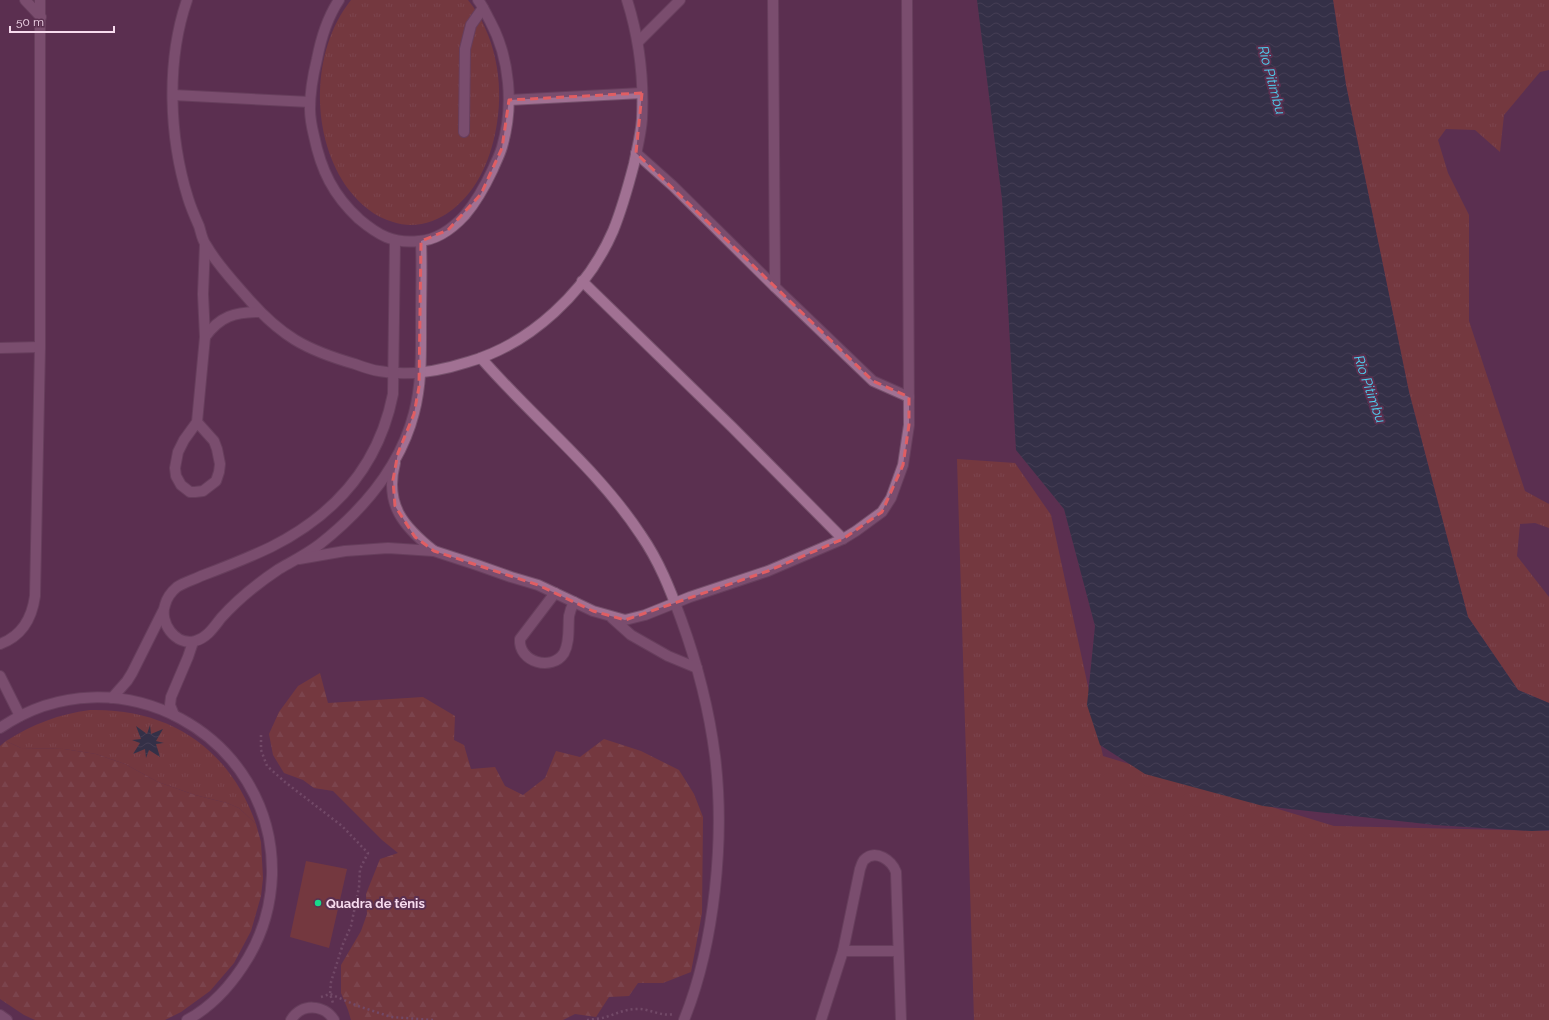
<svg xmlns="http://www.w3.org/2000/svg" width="1549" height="1020" font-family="Raleway,sans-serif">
<defs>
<pattern id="grass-tufts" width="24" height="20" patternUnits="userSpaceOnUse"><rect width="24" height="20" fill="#93432b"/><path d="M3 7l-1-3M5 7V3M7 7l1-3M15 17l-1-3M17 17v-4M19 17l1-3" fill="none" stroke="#a35e4a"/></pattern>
<pattern id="forest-firs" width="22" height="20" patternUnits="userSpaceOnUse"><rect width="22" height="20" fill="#93432b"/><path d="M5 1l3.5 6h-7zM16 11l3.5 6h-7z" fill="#a35e4a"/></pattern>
<pattern id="water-waves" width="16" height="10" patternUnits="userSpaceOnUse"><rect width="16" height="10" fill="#05323c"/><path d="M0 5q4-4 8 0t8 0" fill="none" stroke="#2a4f58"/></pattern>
</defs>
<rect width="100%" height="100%" fill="#5b3050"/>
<g fill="url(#grass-tufts)">
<path d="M 351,0 L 468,0 C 495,33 504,82 497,123 C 492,156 479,189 452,210 C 435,223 413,229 393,222 C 375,217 361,205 349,190 C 310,138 310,51 351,0 Z"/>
<polygon points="1333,0 1549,0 1549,70 1540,72 1504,115 1500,152 1475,130 1446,129 1438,140 1448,173 1469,215 1469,321 1525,491 1549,504 1549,528 1535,523 1520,524 1517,556 1549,597 1549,703 1518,690 1468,617 1409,392 1346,85"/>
<polygon points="957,459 1015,463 1051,515 1103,756 1334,826 1549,831 1549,1020 974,1020"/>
<path d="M 90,710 C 170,708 230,749 256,824 L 239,808 L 227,803 L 195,795 L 158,782 L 125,764 L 96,754 L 64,749 L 21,748 L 6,741 C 33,724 59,714 90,710 Z"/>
</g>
<g fill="url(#forest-firs)">
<polygon points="320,673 328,703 423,697 455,716 454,740 464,745 471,769 495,767 505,786 523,795 545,778 556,751 580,757 604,739 641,751 679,770 694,794 703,817 702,913 691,972 663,983 638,983 629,996 609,997 596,1017 575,1014 563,1020 351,1020 348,1010 341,993 341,965 361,931 367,914 366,894 380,859 398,853 382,840 333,791 314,788 303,780 284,773 273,755 269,734 279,712 298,686"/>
<polygon points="6,741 21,748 64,749 96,754 125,764 158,782 195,795 227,803 239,808 256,824 261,842 263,878 261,896 251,931 234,963 210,991 181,1012 165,1020 35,1020 24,1015 0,999 0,746"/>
</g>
<polygon fill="#93432b" points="306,861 347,869 329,948 290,937"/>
<g fill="url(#water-waves)">
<polygon points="977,0 1333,0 1346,85 1409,392 1468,617 1518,690 1549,703 1549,830 1532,831 1435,825 1263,806 1145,774 1100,745 1087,705 1095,626 1064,509 1016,450 1002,199"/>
<polygon points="150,725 151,734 163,729 156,741 164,743 156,744 160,757 149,750 146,758 145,749 133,754 140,743 132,740 141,739 136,726 147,734"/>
</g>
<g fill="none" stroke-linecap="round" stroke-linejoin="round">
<defs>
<g id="minor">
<polyline points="25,0 41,17"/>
<path d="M 187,0 C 166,61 169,137 188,198 C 191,208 195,217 199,226 C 201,232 202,240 206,245 C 216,263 232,280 246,296 C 280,336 306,350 355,364 C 363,367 371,370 379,371 C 409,377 440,371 468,362 C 531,344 587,291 613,231 C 622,209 628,187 634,164 C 637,149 641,134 642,119 C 644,79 639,38 627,0"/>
<path d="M 339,0 C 327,18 321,38 317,59 C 313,75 310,93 310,109 C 310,118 312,128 314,136 C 321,170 333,195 359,219 C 378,235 393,244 419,241 C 437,240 453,228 465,215 C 477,201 485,186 493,169 C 496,162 500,154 502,147 C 514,106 510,58 490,21 C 486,14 483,6 478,0"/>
<polyline points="773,0 775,287"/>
<polyline points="638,42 680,0"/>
<polyline points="173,95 310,102"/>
<polyline points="509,100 642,93"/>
<polyline points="464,132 465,49 471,25 483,8"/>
<polyline points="636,153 673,186 775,287 873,381 909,397"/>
<path d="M 395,241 L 393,394 C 379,465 335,515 271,547 C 248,558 225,567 201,576 C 193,580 185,582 177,587 C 171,592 167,597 165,605 C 159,622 175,646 195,641 C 207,638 214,627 221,618 C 238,599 258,583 279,569 C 293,561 307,554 320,544 C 363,510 400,467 414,413 C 422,383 421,352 421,321 C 421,294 422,268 421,241"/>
<polyline points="582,281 732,427 843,539"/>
<path d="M 205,337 C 220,316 235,312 260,312"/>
<polyline points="0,348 40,347"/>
<path d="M 481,358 C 533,418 597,468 641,535 C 659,561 670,589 681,619 C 697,663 709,709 715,756 C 725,838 715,943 684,1020"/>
<polyline points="197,422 214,441 217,449 220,464 219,472 216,481 203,491 195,492 190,492 181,485 176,476 175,468 178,452 184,440 197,422 205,337 203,294 205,244"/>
<path d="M 395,463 C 384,505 404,527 434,551"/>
<polyline points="299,559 345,551 388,548 434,551 477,565 511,577 538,585 593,611 625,620 645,615 690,597 768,571 843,539 856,531 882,512 891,498 903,465 909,425 907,0"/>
<path d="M 555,593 L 520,639 C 518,662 552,672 564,653 C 570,642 568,628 569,616 C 570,611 572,606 574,602"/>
<polyline points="612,618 631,635 668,656 697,668"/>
<path d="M 0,644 C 22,636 32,618 35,596 L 40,347 L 40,0"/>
<polyline points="0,676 20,716"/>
<polyline points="112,698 127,681 132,673 163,611"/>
<polyline points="174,715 170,705 171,697 188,657 193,642"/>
<path d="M 0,728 C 116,648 275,734 272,875 C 271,904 263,933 248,958 C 233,983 213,1006 187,1020"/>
<polyline points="843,951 898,951"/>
<polyline points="0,1015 7,1020"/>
<path d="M 291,1020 C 301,1003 324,1004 334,1020"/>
<path d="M 821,1020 L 843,951 L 860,869 C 861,867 862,862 864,860 C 876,848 892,861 896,872 L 901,1020"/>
</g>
</defs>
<use href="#minor" stroke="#76516c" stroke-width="12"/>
<g stroke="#8e6884" stroke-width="2.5" stroke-dasharray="2 3" stroke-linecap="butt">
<polyline points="261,735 261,750 267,766 285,782 342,826 368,853 360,869 359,887 351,926 343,944 331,982 330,994 333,1003"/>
<polyline points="321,997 330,994 358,1006 391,1017 433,1020"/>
<path d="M 587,1020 C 593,1019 600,1019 606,1017 C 616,1014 625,1009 636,1009 C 649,1008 661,1017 673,1014"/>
</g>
<use href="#minor" stroke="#a17193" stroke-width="10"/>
</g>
<path d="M0 0H1549V1020H0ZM 642,93 L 636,153 L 873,381 L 909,397 L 909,425 L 903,465 L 882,512 L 843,539 L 768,571 L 625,620 L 593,611 L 538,585 L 434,551 L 415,537 L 395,506 L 393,480 L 398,453 L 414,414 L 419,387 L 421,241 L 448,230 L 481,194 L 502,148 L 509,100 Z" fill="#5b3050" fill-opacity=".55" fill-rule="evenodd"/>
<path fill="none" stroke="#e05e63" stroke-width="3" stroke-dasharray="8 5" stroke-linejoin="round" d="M 642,93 L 636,153 L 873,381 L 909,397 L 909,425 L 903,465 L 882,512 L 843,539 L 768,571 L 625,620 L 593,611 L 538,585 L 434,551 L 415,537 L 395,506 L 393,480 L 398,453 L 414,414 L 419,387 L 421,241 L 448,230 L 481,194 L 502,148 L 509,100 Z"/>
<circle fill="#18d989" stroke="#5b3050" stroke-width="1.5" cx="318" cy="903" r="4"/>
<g text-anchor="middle" stroke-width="4" stroke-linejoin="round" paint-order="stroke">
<g font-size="13" font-weight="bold" fill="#f7dbee" stroke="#5b3050" text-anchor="start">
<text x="326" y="908">Quadra de tênis</text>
</g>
<g font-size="14" font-style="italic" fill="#4ed2f2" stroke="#5b3050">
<text transform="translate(1272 80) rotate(75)" y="5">Rio Pitimbu</text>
<text transform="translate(1370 389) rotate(71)" y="5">Rio Pitimbu</text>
</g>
</g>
<path d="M10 26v6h104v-6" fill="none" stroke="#f7dbee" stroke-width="2"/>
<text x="16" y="26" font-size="12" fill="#f7dbee" stroke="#5b3050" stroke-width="3" paint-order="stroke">50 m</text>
</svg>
